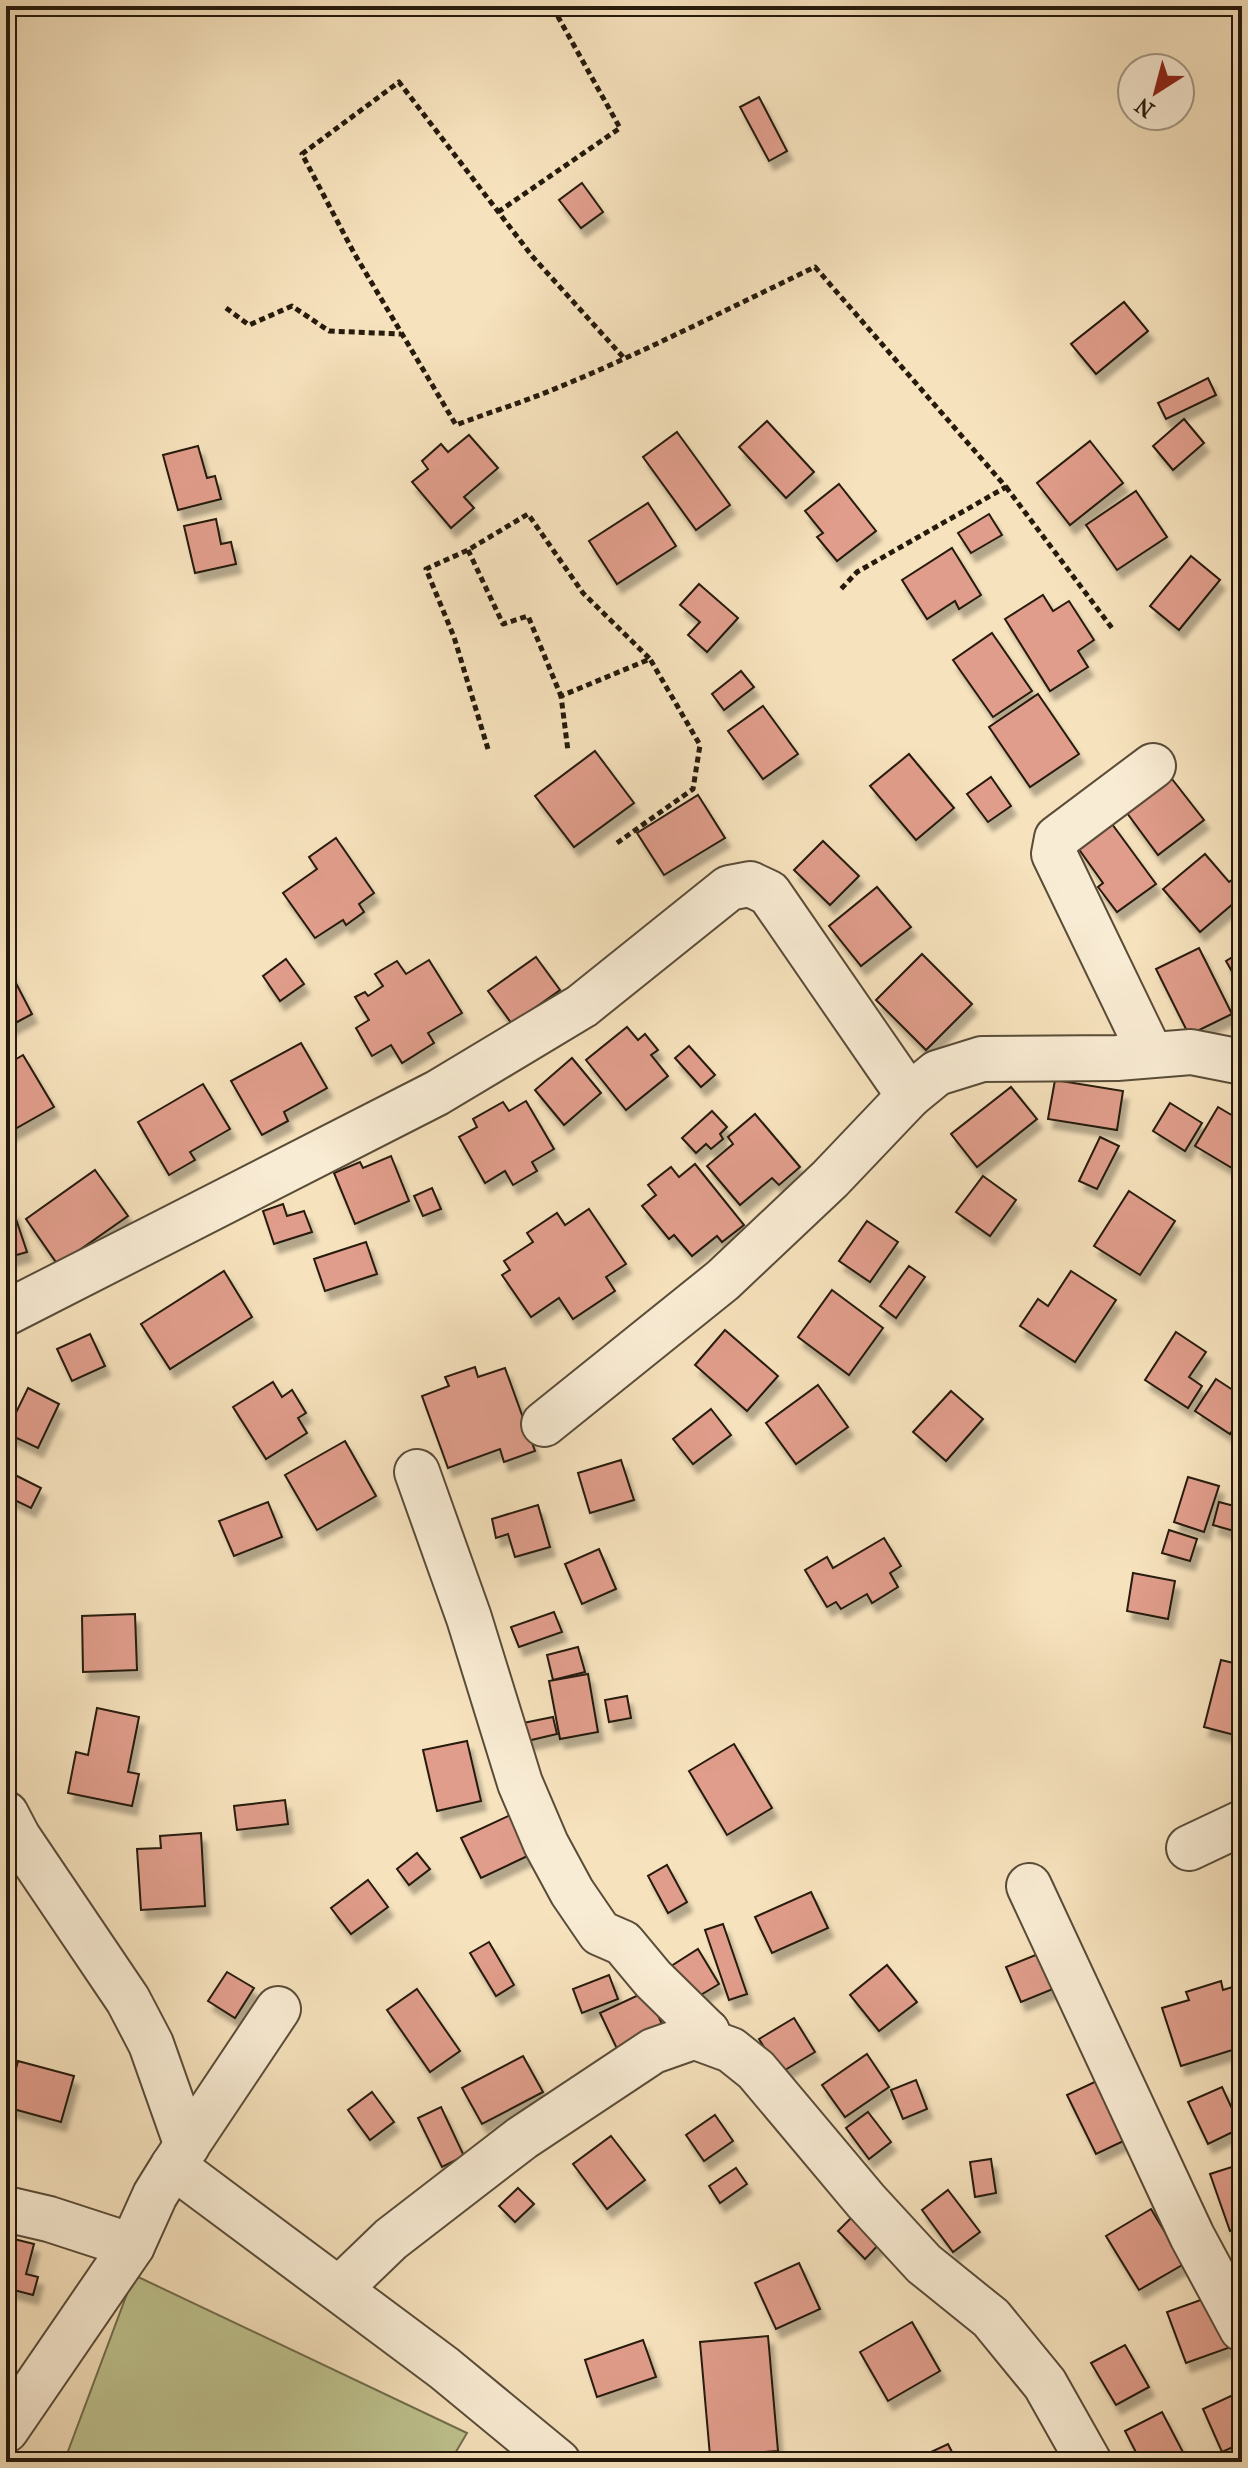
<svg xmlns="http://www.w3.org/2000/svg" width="1248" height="2468" font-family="'IM FELL French Canon',serif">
<defs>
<filter id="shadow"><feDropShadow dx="5" dy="9" stdDeviation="2" flood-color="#0004"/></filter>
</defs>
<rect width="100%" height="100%" fill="#f6e2bd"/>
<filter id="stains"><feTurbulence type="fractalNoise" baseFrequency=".0025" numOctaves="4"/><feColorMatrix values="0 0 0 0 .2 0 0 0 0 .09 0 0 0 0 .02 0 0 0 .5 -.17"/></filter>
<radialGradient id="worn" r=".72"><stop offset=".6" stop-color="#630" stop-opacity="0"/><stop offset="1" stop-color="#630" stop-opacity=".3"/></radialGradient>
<polygon fill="#bec38f" stroke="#726e4e" stroke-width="2" points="134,2275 467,2433 450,2462 64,2462"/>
<g fill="#e09d8b" stroke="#251a0c" stroke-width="2" filter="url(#shadow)">
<polygon points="759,97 787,151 769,161 740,107"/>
<polygon points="582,183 603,212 581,228 559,200"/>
<polygon points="1124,302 1148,331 1096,374 1071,344"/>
<polygon points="1208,378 1216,395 1166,419 1158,403"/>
<polygon points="1184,419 1204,443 1173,470 1153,446"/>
<polygon points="767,421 814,472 786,498 739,447"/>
<polygon points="677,432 730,505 696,530 643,457"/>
<polygon points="469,435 498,468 464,497 474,508 451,528 412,482 428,469 422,461 441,444 448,452"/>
<polygon points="1090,441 1123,483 1070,525 1037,483"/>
<polygon points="198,446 207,478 215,476 221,499 178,510 163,455"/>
<polygon points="839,484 876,531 837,561 817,537 823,533 805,511"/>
<polygon points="1136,491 1167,537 1117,570 1086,525"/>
<polygon points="648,503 676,546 617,584 589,541"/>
<polygon points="989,514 1002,535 971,553 958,533"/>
<polygon points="216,519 221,544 231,542 236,564 195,573 184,526"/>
<polygon points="952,548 981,595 959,609 955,601 927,619 902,580"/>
<polygon points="1191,556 1220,580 1179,630 1150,606"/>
<polygon points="699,584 738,618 707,652 688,635 700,622 680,605"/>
<polygon points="1043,595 1053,611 1069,601 1094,640 1078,651 1088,667 1050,691 1005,619"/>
<polygon points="992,633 1032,691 993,717 953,660"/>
<polygon points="741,671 754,687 724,710 712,694"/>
<polygon points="1038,694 1079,754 1030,787 989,727"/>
<polygon points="763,706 798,754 763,779 728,731"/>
<polygon points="595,751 634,803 574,847 535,796"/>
<polygon points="909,754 954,808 916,840 870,786"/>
<polygon points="991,777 1011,806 988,822 967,794"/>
<polygon points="1172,779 1204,820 1158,855 1127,813"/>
<polygon points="698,795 725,838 664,875 637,833"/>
<polygon points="1112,824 1156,884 1117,912 1098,887 1103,883 1078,848"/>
<polygon points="336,838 374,893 359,904 364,912 346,925 343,920 315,938 283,893 317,869 309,857"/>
<polygon points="823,841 859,876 830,905 794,870"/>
<polygon points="1205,854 1229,882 1237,876 1242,882 1242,896 1200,932 1163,889"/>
<polygon points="877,887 911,927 861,966 829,926"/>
<polygon points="1199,948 1232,1014 1189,1035 1156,969"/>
<polygon points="1242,951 1242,989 1226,961"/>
<polygon points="922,954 972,1004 926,1050 876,1000"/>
<polygon points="536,957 560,990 512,1024 488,991"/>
<polygon points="286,959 304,984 280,1001 263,976"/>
<polygon points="429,960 462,1013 428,1033 434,1043 402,1063 391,1045 372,1056 356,1028 369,1020 355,997 365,992 368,996 383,986 375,974 397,961 406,974"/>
<polygon points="6,964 32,1014 6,1028"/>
<polygon points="627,1027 638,1040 645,1034 658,1050 651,1055 668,1076 626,1110 586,1060"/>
<polygon points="301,1043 327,1088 284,1112 288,1121 262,1135 231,1081"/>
<polygon points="689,1046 715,1075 701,1087 675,1058"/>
<polygon points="23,1055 54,1107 6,1134 6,1065"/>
<polygon points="572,1058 601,1093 564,1125 535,1090"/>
<polygon points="1055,1080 1123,1091 1117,1130 1048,1119"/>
<polygon points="203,1084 230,1129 190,1152 195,1160 169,1175 138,1122"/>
<polygon points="1011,1087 1037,1119 977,1167 951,1134"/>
<polygon points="526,1101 554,1149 532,1162 537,1171 513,1185 505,1171 485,1183 459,1137 477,1127 473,1119 503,1102 509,1111"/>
<polygon points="1170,1103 1202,1123 1185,1151 1153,1131"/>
<polygon points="1218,1107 1240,1120 1242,1117 1242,1174 1195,1146"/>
<polygon points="712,1111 727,1127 720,1134 723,1139 711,1149 706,1144 696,1153 682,1138"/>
<polygon points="755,1114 800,1167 779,1185 772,1178 740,1205 707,1166 733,1144 728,1137"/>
<polygon points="1100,1137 1119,1146 1097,1189 1079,1181"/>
<polygon points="391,1156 409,1201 355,1224 334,1173 360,1162 363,1168"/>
<polygon points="695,1164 744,1225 722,1242 717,1236 692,1256 674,1235 669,1239 642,1206 656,1195 648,1185 671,1167 679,1177"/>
<polygon points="95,1170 128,1216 58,1265 26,1219"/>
<polygon points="983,1176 1016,1200 990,1236 956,1212"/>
<polygon points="432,1188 441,1209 423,1216 414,1196"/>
<polygon points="1129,1191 1175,1221 1140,1275 1094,1246"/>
<polygon points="283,1204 287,1216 304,1211 312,1232 274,1244 263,1211"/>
<polygon points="589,1209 626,1264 606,1277 615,1291 573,1319 559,1298 531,1317 502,1275 510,1270 504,1261 533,1242 527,1233 557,1213 565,1225"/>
<polygon points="13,1210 27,1252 6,1258 6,1212"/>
<polygon points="867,1221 898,1242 870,1282 839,1261"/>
<polygon points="366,1242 377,1274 325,1291 314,1259"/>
<polygon points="909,1266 925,1277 896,1318 880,1306"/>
<polygon points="224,1271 252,1317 170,1369 141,1324"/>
<polygon points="1071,1271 1116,1300 1075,1362 1020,1326 1038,1299 1048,1306"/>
<polygon points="832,1290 883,1328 849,1375 798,1337"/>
<polygon points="725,1330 778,1376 747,1411 695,1365"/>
<polygon points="1176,1332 1206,1352 1189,1377 1202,1386 1188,1408 1145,1380"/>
<polygon points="90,1334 105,1366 72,1381 57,1349"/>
<polygon points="475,1367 478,1377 505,1368 535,1451 504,1462 500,1449 448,1468 422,1396 449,1386 445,1377"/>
<polygon points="1216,1379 1242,1396 1242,1416 1230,1434 1195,1411"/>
<polygon points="273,1382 282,1397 292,1390 306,1413 298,1418 307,1433 266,1459 233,1407"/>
<polygon points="818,1385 848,1427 796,1464 766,1423"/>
<polygon points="28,1388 59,1404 38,1448 6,1433"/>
<polygon points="951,1391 983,1419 946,1461 913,1432"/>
<polygon points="711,1409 731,1435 693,1464 673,1439"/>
<polygon points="345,1441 376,1496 317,1530 285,1475"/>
<polygon points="621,1460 634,1500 590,1513 578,1473"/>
<polygon points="7,1471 41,1488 31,1508 6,1496"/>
<polygon points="1188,1477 1219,1486 1204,1532 1174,1522"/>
<polygon points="268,1502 282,1537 234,1556 219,1521"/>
<polygon points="1219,1502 1242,1508 1241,1533 1213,1525"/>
<polygon points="538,1505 550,1547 515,1557 508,1534 496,1538 492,1519"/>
<polygon points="1169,1530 1197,1539 1190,1561 1162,1553"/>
<polygon points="884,1538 901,1566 890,1573 898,1587 872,1603 867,1594 841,1609 836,1602 827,1607 805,1570 827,1557 833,1568"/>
<polygon points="599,1549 616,1589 582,1604 565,1564"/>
<polygon points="1133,1573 1175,1581 1168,1619 1127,1611"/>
<polygon points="554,1612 562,1632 519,1647 511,1627"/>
<polygon points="135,1614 137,1670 83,1672 82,1616"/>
<polygon points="578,1647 585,1672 553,1680 547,1655"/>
<polygon points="1221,1660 1242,1665 1242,1737 1204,1727"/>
<polygon points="588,1674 598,1732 560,1739 549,1681"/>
<polygon points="627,1696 631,1718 609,1722 605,1700"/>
<polygon points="97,1708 139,1717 128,1772 139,1774 132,1806 68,1793 76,1752 88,1755"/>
<polygon points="553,1717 557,1734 527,1741 523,1723"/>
<polygon points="467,1741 481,1801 437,1811 423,1750"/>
<polygon points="734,1744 772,1808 727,1835 689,1771"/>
<polygon points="285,1800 288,1824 237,1830 234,1806"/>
<polygon points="519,1811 538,1851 481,1878 461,1838"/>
<polygon points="201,1833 205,1906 141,1910 137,1849 161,1848 160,1836"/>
<polygon points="417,1853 430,1869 409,1885 397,1869"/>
<polygon points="667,1865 687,1902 668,1913 648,1876"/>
<polygon points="368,1880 388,1907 351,1934 331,1908"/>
<polygon points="811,1892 828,1928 772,1953 755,1917"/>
<polygon points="723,1924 747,1994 729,2000 705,1930"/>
<polygon points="489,1942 514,1985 496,1996 470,1953"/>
<polygon points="698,1949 719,1984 689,2002 668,1968"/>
<polygon points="1038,1954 1053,1989 1021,2002 1006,1967"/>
<polygon points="887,1965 917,2002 879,2031 850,1995"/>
<polygon points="227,1972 254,1988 235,2018 208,2001"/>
<polygon points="609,1975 618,1999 582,2013 573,1989"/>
<polygon points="1221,1981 1223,1990 1242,1984 1242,2047 1181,2066 1162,2008 1189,2000 1186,1992"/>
<polygon points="417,1989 460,2051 430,2072 387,2010"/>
<polygon points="647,1991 666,2033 620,2055 600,2013"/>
<polygon points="794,2018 815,2052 780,2073 759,2039"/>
<polygon points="867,2054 889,2087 845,2117 822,2085"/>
<polygon points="523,2056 543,2092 482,2124 462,2088"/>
<polygon points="18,2061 74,2076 61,2122 6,2107"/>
<polygon points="1103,2078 1132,2137 1096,2154 1067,2095"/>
<polygon points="916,2080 927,2109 903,2119 891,2090"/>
<polygon points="1222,2087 1241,2128 1208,2144 1188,2102"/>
<polygon points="372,2092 394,2122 370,2140 348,2110"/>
<polygon points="441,2107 464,2156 442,2167 418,2118"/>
<polygon points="868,2112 891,2142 869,2159 846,2128"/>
<polygon points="715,2115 733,2141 704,2161 686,2135"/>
<polygon points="611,2136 645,2180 607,2209 573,2164"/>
<polygon points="991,2159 996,2193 975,2197 970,2162"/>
<polygon points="1241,2164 1242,2226 1230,2231 1210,2174"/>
<polygon points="736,2168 747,2184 720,2203 709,2186"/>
<polygon points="518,2188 534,2204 515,2222 499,2206"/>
<polygon points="948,2190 980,2232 953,2252 922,2210"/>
<polygon points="1151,2209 1184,2264 1139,2290 1106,2236"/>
<polygon points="856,2213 883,2240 865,2259 838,2231"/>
<polygon points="6,2237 34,2244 26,2274 38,2277 33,2295 6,2288"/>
<polygon points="799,2263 820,2309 776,2329 755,2283"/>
<polygon points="1209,2297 1228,2348 1186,2363 1167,2312"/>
<polygon points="912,2322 940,2371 888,2401 860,2352"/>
<polygon points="768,2336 778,2451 710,2456 700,2342"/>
<polygon points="643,2340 656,2377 597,2397 585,2360"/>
<polygon points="1125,2345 1149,2387 1116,2405 1091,2363"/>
<polygon points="1235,2394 1242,2410 1242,2443 1222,2452 1203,2409"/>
<polygon points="1162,2412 1186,2458 1178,2462 1141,2462 1125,2431"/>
<polygon points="948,2444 957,2462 918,2462 916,2459"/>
</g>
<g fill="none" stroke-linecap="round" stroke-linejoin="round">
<defs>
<g id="minor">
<polyline points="1151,1055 1054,854 1057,838 1153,766"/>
<polyline points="6,1313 437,1093 582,1006 729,888 750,884 769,893 909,1096"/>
<polyline points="544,1424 723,1280 830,1179 909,1096 937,1073 982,1059 1117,1058 1191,1052 1242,1062"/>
<polyline points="417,1472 469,1618 520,1783 546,1844 572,1892 600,1933 623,1943 653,1979 707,2032"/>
<polyline points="6,1814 18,1837 128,2000 151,2044 187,2146"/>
<polyline points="1189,1848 1242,1823"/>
<polyline points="1029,1886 1192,2236 1242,2329"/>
<polyline points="707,2032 701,2039 731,2050 756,2070 866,2201 924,2264 991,2318 1045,2384 1089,2462"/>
<polyline points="173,2166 444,2368 558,2462"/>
<polyline points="6,2209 49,2219 132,2246"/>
<polyline points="339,2289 391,2239 522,2138 653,2051 707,2032"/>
<polyline points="6,2430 132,2246 155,2195 173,2166 278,2009"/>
</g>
</defs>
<use href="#minor" stroke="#594c38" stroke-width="48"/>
<g stroke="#251a0c" stroke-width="5" stroke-dasharray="6 4" stroke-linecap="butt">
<polyline points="498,212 620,128 552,6"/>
<polyline points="226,308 249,325 292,306 329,331 401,334"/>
<path d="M 623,357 L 532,256 L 399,82 L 302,154 L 354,253 L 456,425 C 485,414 514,405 542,394 C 635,357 725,310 815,267 L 1006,487 L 857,572 L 841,589"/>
<polyline points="1006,487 1112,628"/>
<polyline points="468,550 503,624 528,616 561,696"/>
<polyline points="488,749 454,637 426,569 468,550 528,514 583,593 650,659 561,696 568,751"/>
<polyline points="617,843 693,789 700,745 650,659"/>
</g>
<use href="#minor" stroke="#f9ecd4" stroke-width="44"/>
</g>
<rect width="1248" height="2468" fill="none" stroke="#f6e2bd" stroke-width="32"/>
<rect x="8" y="8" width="1232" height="2452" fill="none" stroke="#251a0c" stroke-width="4"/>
<rect x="16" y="16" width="1216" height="2436" fill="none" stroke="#251a0c" stroke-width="2"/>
<g transform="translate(1156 92) rotate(216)"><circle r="38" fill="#f9ecd4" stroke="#a49884" stroke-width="2"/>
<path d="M0-6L14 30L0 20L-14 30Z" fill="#8f2418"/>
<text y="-12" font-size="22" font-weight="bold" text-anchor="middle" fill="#251a0c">N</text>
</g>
<rect width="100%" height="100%" filter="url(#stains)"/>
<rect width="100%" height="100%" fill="url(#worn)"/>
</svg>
